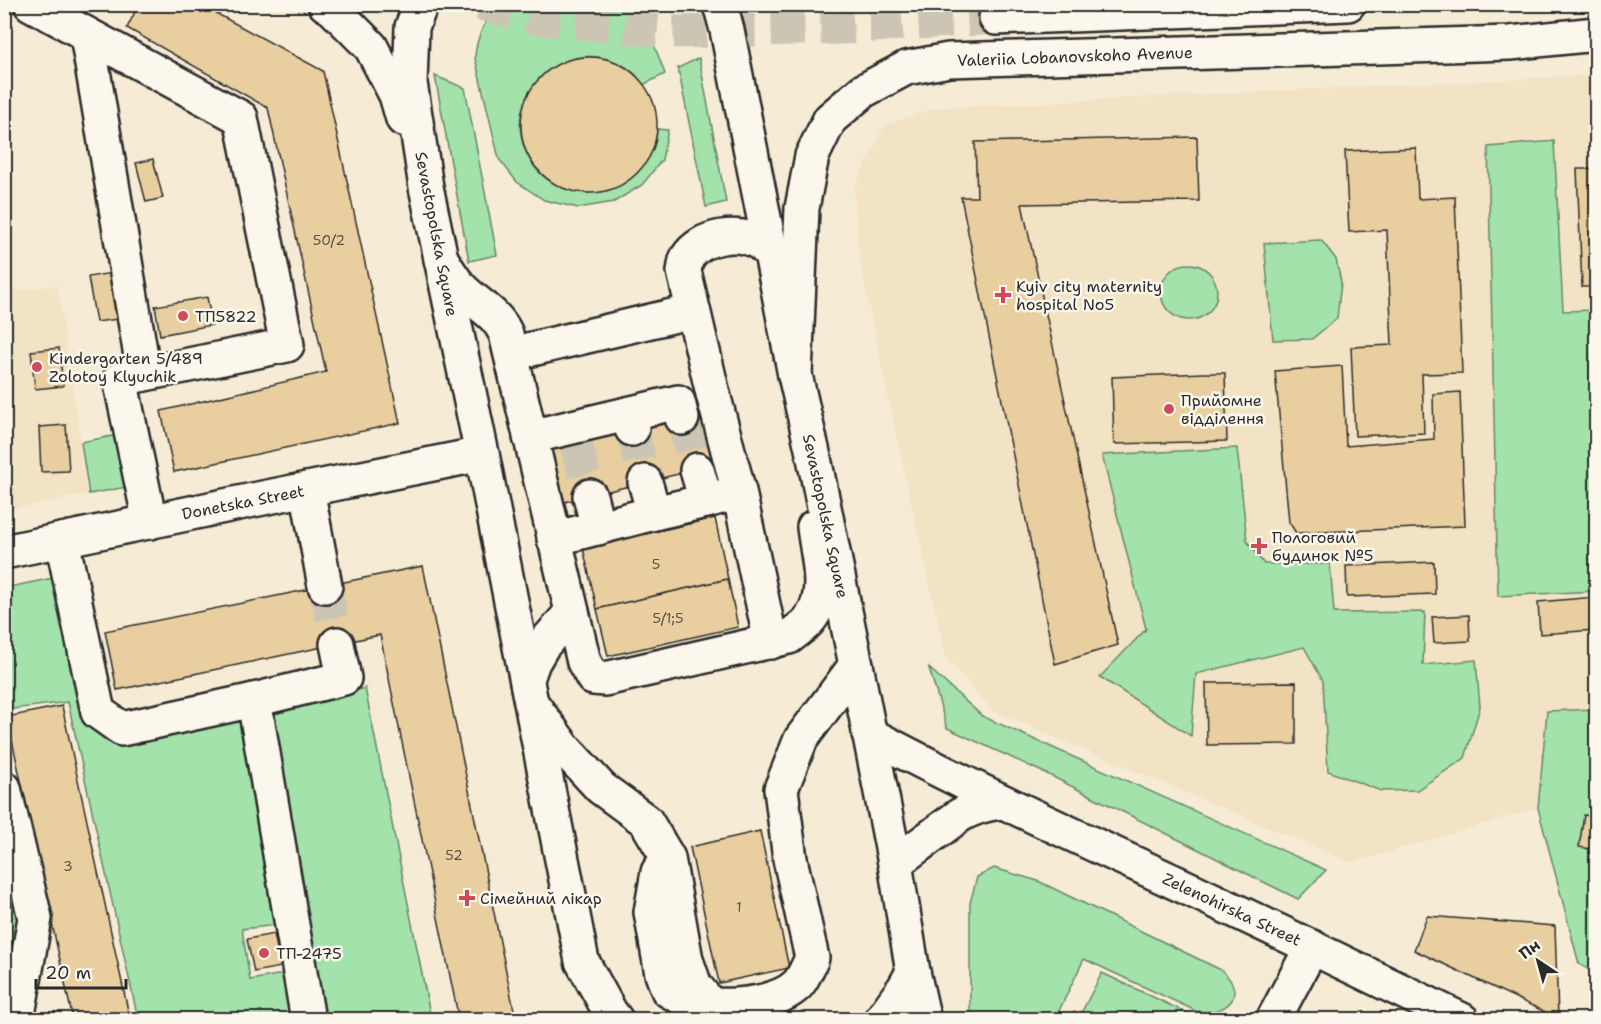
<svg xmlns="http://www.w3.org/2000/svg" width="1601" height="1024" font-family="'Shantell Sans',sans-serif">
<rect width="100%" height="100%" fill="#f6ebd5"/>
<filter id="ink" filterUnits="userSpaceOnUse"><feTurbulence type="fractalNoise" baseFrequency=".0167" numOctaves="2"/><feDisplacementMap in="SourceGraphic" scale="12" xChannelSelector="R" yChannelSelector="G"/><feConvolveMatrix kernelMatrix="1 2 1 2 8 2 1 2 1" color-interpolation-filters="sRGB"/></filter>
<g filter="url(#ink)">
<g fill="#f2e3c5">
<polygon points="1596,75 1596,709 1547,711 1538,808 1352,863 993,711 946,658 896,435 859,257 854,188 884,126 934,108"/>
<polygon points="57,285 89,494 5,510 5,292"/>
</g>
<g fill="#a3e2aa" stroke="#67866a" stroke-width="1.5">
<path d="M 498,5 L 630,5 C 648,25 656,49 665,74 L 643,85 C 641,81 638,77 635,74 C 625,64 611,59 598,57 C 550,51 509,97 523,144 C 539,200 613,210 645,163 C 652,153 657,141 657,129 L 668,130 L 662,160 L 642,185 L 614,202 L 578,208 L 544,200 L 517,182 L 499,159 L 475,58 C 476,37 485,21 498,5 Z"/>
<polygon points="699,58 726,202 706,207 678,68"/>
<polygon points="435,76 465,88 497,255 469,261"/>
<polygon points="1554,141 1563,311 1596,310 1596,591 1498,596 1488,147"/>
<polygon points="1321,240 1336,259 1341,282 1337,318 1312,339 1273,340 1264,243"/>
<circle cx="1189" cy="292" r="28"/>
<polygon points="118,435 127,487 89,494 81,442"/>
<polygon points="1237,448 1247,541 1264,564 1330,564 1334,613 1425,612 1423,665 1476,660 1480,707 1465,758 1417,790 1381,791 1328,771 1323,681 1304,647 1196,674 1191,736 1100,677 1146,629 1102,455"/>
<polygon points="63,576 97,716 247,710 285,924 242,929 250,980 288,973 298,1019 138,1019 68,702 5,710 4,588"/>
<polygon points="929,668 982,716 1326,870 1298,899 1047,774 947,728"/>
<polygon points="365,688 431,1019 321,1019 266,711"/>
<polygon points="1596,709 1596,974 1579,964 1538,808 1547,711"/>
<polygon points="4,832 23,921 4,1019"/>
<path d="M 994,868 L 1038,881 L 1221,970 C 1250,995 1226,1016 1196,1011 L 1084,959 L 1055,1019 L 970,1019 L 970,903 L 977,877 Z"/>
<polygon points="1102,973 1191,1015 1189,1020 1078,1019"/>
</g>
<g fill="#e9cf9f" stroke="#2b2b2b" stroke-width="1.5">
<polygon points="139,4 199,4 323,71 400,423 174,472 161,411 326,372 268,108 127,28"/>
<circle cx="589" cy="125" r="68"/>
<polygon points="1197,137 1199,201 1022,204 1118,645 1055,664 961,197 977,197 975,142"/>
<polygon points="1416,148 1418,199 1455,197 1462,373 1422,374 1424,433 1355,436 1351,347 1392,345 1387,230 1349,232 1345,151"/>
<polygon points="153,159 163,198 146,202 136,163"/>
<polygon points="1577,169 1596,169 1596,287 1582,287"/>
<polygon points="117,272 125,318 96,322 88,277"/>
<polygon points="207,297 212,325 160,335 155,306"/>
<polygon points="59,348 63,386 35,389 31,351"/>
<polygon points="1342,366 1346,446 1434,439 1433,394 1460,392 1465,526 1296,533 1289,522 1275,371"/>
<polygon points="1204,373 1225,373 1227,441 1114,444 1112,377"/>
<polygon points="702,412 715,465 560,503 548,450"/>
<polygon points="66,425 69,471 41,472 39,427"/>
<polygon points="715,518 728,579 597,609 583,548"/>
<polygon points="1434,562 1435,594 1347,597 1346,566"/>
<polygon points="423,566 516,1020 459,1020 380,635 117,690 105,631"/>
<polygon points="728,579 738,627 608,656 597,609"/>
<polygon points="1596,597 1596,630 1540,634 1538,602"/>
<polygon points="1469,615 1470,641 1434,643 1432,617"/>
<polygon points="1296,682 1296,744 1207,745 1206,683"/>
<polygon points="62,706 129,1015 108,1020 73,1020 7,717"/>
<polygon points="1584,815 1596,817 1596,850 1579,847"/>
<polygon points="760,831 789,968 719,983 690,847"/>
<polygon points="1427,916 1555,926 1558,1018 1414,950"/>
<polygon points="274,934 281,967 254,972 247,939"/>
</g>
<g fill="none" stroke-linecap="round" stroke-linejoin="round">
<g stroke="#cdc5b3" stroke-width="33" stroke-dasharray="33 16" stroke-linecap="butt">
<polyline points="682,418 697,470"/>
<polyline points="632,429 645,482"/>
<polyline points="576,443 590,496"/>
<polyline points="325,586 337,644"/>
</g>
<polyline stroke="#cdc5b3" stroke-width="33" stroke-dasharray="33 16" stroke-linecap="butt" points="480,4 541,19 672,32 841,28 996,18"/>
<defs>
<g id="minor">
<polyline points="31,4 241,118 287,345 120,379 150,522"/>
<polyline points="87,35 144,374"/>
<path d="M 441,259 C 448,269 454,281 463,290 C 479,306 496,312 506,334 L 584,662 L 593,678 L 605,679 L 789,637 C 796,631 805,626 810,619 C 830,594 817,555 814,527"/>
<polyline points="511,354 693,311"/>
<polyline points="627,414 678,402 682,418"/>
<polyline points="530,437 627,414 632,429"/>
<polyline points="307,489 325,586"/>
<path d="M 739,492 L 713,394 L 684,271 C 685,267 685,261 687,258 C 701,235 740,230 761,244 C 765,247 768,251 772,254"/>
<polyline points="590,496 598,528"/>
<polyline points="706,501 739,492 771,642"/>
<polyline points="654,513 706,501 697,470"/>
<polyline points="554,539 654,513 645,482"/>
<polyline points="62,540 98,712 122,729 254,700"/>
<polyline points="4,552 258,499 482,454"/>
<polyline points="527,679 533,662 543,645 572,612"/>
<path d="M 532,704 L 565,749 L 601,788 L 646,821 L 668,858 L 686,960 L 695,986 L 711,1005 C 737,1006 778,1004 798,984 C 804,977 808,966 812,958 L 790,859 L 781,789 L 801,739 L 856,665"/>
<path d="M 869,734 C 976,791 1086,841 1196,892 C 1285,934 1373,977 1462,1020"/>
<polyline points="4,788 35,918 17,1020"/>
<polyline points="667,860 658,872 651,912 662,974 668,990 680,997 694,1003 711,1005"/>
<path d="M 895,863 L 960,815 C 974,807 986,804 1001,802"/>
<polyline points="308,1020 254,700 344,678 337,644"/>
<polyline points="1273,1020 1312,947"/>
</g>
<g id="major">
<polyline points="325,4 333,9 371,47 396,95 403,119"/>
<polyline points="421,4 412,27 410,83 426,187 482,454 582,961 610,1012 616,1020"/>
<polyline points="719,4 722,11 727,30 795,375 813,453 856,665 895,863 913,972 924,1020"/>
<polyline points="996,18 1348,4"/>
<polyline points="795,375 802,208 812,156 830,119 863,91 906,68 949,60 1510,43 1596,34"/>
<polyline points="881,1020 904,988 913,972"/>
</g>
</defs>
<use href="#minor" stroke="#2b2b2b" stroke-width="38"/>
<use href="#major" stroke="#2b2b2b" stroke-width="38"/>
<use href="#minor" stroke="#fbf7ec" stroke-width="33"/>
<use href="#major" stroke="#fbf7ec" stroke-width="33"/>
</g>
</g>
<g fill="#d1495b" stroke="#fbf7ec" stroke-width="2">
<path d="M1000 286h6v6h6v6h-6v6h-6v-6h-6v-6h6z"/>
<circle cx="183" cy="316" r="6"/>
<circle cx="37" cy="367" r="6"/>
<circle cx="1169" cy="409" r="6"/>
<path d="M1256 537h6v6h6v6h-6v6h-6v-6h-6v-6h6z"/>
<path d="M464 889h6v6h6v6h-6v6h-6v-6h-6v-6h6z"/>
<circle cx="264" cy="953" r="6"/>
</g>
<g text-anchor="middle" stroke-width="5" stroke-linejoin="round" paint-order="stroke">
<g font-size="14" fill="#5a5448">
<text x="329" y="245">50/2</text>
<text x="656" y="569">5</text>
<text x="668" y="623">5/1;5</text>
<text x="454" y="860">52</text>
<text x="68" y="871">3</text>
<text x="739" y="912">1</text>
</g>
<g font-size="16" fill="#2b2b2b" stroke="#fbf7ec">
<text transform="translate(1075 56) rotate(-2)" y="6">Valeriia Lobanovskoho Avenue</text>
<text transform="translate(437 234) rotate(79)" y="6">Sevastopolska Square</text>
<text transform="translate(243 502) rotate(-11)" y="6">Donetska Street</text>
<text transform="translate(826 516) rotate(78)" y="6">Sevastopolska Square</text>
<text transform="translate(1232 909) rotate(25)" y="6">Zelenohirska Street</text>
</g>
<g font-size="16" fill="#2b2b2b" stroke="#fbf7ec" text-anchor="start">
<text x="1016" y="292">Kyiv city maternity<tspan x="1016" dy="18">hospital No5</tspan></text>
<text x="195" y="322">ТП5822</text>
<text x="49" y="364">Kindergarten 5/489<tspan x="49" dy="18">Zolotoy Klyuchik</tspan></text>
<text x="1181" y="406">Прийомне<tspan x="1181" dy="18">відділення</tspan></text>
<text x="1272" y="543">Пологовий<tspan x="1272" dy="18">будинок №5</tspan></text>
<text x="480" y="904">Сімейний лікар</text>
<text x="276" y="959">ТП-2475</text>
</g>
</g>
<rect width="1601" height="1024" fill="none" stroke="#fbf7ec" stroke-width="24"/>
<rect x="12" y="12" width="1577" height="1000" fill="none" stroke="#2b2b2b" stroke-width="2" filter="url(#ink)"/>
<g transform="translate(1538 961) rotate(324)" stroke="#fbf7ec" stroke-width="4.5" paint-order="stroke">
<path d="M0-4.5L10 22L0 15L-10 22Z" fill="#2b2b2b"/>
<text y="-9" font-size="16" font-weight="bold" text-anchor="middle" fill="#2b2b2b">Пн</text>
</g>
<path d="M36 979v9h90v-9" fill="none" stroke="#2b2b2b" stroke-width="3"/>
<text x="45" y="979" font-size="18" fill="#2b2b2b" stroke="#fbf7ec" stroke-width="4.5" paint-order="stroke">20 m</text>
</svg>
